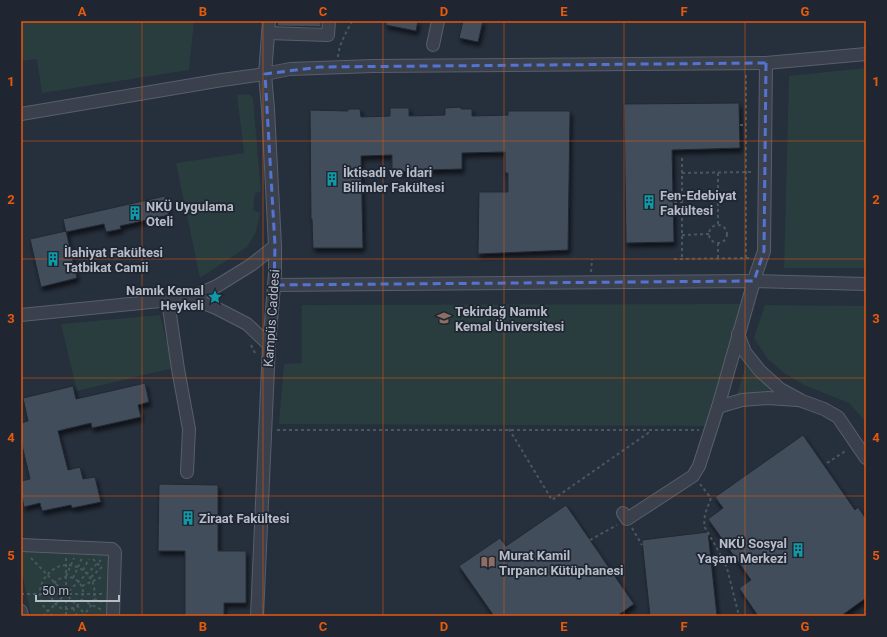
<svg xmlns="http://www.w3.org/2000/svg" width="887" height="637" font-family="Roboto,sans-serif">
<defs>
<filter id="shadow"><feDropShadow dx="2" dy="4" stdDeviation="2" flood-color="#0009"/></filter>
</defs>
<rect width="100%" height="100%" fill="#262f3c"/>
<g fill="#293c3e">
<polygon points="21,21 194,21 189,70 42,93 37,59 21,61"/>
<polygon points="866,68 866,268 784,268 789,76"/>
<polygon points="249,94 253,98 261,192 255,193 253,210 260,213 256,232 247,247 200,278 176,163 244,153 237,95"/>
<polygon points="741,304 707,426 279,424 284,364 302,363 302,305"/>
<polygon points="765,305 866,306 866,422 849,403 804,385 784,373 767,358 754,338"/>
<polygon points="160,315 173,368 77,391 61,324"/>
<polygon points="746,365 758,378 777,395 736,398"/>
<polygon points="21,548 110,550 109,616 31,616 21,568"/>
</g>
<g fill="#434d5b" stroke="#212834" filter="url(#shadow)">
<polygon points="278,21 321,21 321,27 277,26"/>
<polygon points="386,21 418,21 416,31 386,25"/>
<polygon points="463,21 483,21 478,42 459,38"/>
<polygon points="739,103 740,148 672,150 674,242 626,243 624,104"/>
<polygon points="461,107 461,109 472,109 472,116 508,115 508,111 570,111 568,250 478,254 479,192 508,192 508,173 505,173 505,152 462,153 462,169 423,170 423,171 392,172 392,155 361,156 363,248 313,248 312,219 311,219 310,110 348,111 348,109 360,109 361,117 390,116 390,108 409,108 409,116 445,115 445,108"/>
<polygon points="165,196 169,215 120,226 121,229 106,232 104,224 66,232 63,219"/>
<polygon points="66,231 77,278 41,287 30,239"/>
<polygon points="145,383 149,402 138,405 141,417 92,428 91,423 58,431 68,470 80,467 83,479 95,477 101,502 72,508 71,505 42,511 40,503 24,507 21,492 21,481 30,479 21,441 21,423 28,421 23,398 73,386 76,399"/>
<polygon points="803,435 855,510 858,507 866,519 866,598 841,616 758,616 739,588 751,580 708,519 723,508 715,497"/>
<polygon points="159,484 218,485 218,551 246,551 246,603 224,603 224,616 185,616 185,551 158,551"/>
<polygon points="566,505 634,604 617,616 494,616 459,566 500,538 506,546"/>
<polygon points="708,532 717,616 650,616 642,540"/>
</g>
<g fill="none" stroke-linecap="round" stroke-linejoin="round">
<defs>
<g id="minor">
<polyline points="268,33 328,35 329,21"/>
<polyline points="433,45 438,21"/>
<polyline points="21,114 222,80 265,74 290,69 373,66 766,63 866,54"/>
<polyline points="274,285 754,281 866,284"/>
<polyline points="190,298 216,308 247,324 269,345"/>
<polyline points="168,301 178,369 189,429 187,472"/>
<polyline points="21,315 190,298 217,286 251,265 275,246"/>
<polyline points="738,334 745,352 760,371 780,389 802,401 824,409 838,417 866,458"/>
<polyline points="718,407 742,400 768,398 797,400"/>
<polyline points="623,513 627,519 693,476 699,466 718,407 756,274 764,251 766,63"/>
<polyline points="21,545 112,549 115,552 113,616"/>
<polyline points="21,611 22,616"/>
<polyline points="257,616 269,345 275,274 275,246 268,109 265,74 269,21"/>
</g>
</defs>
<use href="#minor" stroke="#585f6b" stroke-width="14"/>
<g stroke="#48595c" stroke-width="2" stroke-dasharray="3 3" stroke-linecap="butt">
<path d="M 338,57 C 339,44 346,33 352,21"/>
<polyline points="746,75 746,258"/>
<polyline points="740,125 746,125"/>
<polyline points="682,158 682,259"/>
<polyline points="682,173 753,172"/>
<polyline points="674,202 682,202"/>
<polyline points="718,224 718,172"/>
<circle cx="718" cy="234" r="9"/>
<polyline points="682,235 709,234"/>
<polyline points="718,243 718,258"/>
<polyline points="674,259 750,258"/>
<polyline points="591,272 592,259"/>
<polyline points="251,345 256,355"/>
<polyline points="509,429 552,500 651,431"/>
<polyline points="277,430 699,430"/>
<polyline points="827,463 847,450"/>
<polyline points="700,484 711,498 705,514 704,526 718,550 727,568 739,616"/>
<polyline points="632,528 642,545"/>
<polyline points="590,540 617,525"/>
<polyline points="31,558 87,616"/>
<polyline points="66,558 66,616"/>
<polyline points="93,559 101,567"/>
<polyline points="83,570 89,559"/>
<polyline points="66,576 74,558"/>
<circle cx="67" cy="593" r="16"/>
<polyline points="91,577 103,566"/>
<polyline points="73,578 82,558"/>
<polyline points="82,586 104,576"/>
<polyline points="21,594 104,594"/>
<polyline points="94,599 102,602"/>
<polyline points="82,600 102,610"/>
<polyline points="73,608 77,616"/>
<polyline points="43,616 101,560"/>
<path d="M 53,616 C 44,609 39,601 40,590 C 41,584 44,578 48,574 C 73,547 116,587 82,616"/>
</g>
<use href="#minor" stroke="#3a414d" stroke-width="12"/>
</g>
<path fill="none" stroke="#5374d2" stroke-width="3" stroke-dasharray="8 5" stroke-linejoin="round" d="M 766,63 L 764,251 L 754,281 L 274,285 L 275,246 L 265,74 L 320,67 Z"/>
<path fill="none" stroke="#e8590c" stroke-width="1" stroke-opacity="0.55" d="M 142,21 L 142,616M 263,21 L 263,616M 383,21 L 383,616M 504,21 L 504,616M 624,21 L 624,616M 745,21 L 745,616M 21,141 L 866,141M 21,259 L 866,259M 21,378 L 866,378M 21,496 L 866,496"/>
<defs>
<symbol id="building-bare" viewBox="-9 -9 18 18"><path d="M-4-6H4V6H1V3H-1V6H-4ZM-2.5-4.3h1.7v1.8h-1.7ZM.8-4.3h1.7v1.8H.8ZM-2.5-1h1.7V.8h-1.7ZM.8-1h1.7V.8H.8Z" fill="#0f9aa8" stroke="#1f2632" stroke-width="2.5" paint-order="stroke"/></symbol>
<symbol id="sight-bare" viewBox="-9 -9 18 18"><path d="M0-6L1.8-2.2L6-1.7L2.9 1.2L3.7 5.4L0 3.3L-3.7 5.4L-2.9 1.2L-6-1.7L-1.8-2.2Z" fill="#0f9aa8" stroke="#1f2632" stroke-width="2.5" paint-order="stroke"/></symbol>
<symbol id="university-bare" viewBox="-9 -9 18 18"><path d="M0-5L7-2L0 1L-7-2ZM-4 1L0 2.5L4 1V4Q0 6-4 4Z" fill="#8d6e63" stroke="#1f2632" stroke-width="2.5" paint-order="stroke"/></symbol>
<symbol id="library-bare" viewBox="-9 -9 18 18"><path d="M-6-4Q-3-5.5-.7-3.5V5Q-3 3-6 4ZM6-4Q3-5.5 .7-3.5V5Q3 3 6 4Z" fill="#8d6e63" stroke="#1f2632" stroke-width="2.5" paint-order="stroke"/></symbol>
</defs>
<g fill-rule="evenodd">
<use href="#building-bare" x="322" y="169" width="20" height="20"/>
<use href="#building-bare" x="639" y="192" width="20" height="20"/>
<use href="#building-bare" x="125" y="203" width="20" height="20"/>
<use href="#building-bare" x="43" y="249" width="20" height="20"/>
<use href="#sight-bare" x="205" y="287" width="20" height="20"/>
<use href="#university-bare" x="434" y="308" width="20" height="20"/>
<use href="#building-bare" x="178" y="508" width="20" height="20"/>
<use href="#building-bare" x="788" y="540" width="20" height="20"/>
<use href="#library-bare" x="478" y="552" width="20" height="20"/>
</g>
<g text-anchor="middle" stroke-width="3.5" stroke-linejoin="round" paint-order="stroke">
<g font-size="13" font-weight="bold" fill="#b6bcc8" stroke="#1f2632" text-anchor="start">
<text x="343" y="177">İktisadi ve İdari<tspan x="343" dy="15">Bilimler Fakültesi</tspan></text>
<text x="660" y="200">Fen-Edebiyat<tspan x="660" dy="15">Fakültesi</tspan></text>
<text x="146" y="211">NKÜ Uygulama<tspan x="146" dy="15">Oteli</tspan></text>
<text x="64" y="257">İlahiyat Fakültesi<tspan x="64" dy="15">Tatbikat Camii</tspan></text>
<text x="204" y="295" text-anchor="end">Namık Kemal<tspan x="204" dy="15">Heykeli</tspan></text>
<text x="455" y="316">Tekirdağ Namık<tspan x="455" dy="15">Kemal Üniversitesi</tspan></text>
<text x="199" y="523">Ziraat Fakültesi</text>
<text x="787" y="548" text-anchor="end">NKÜ Sosyal<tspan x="787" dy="15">Yaşam Merkezi</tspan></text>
<text x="499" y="560">Murat Kamil<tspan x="499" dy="15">Tırpancı Kütüphanesi</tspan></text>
</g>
<g font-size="13" fill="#b6bcc8" stroke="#1f2632">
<text transform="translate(271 318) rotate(-86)" y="5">Kampüs Caddesi</text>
</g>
</g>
<rect width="887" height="637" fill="none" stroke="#1f2632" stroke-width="44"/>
<path d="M36 595v6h83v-6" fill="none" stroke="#b6bcc8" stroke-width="2"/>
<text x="42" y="595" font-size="12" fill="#b6bcc8" stroke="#1f2632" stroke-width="3" paint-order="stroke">50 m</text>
<rect x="22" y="22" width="843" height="593" fill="none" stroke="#e8590c" stroke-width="1.5"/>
<g font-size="13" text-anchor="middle" font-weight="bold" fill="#e8590c">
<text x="82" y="16">A</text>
<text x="203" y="16">B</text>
<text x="323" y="16">C</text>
<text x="444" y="16">D</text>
<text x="564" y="16">E</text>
<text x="684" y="16">F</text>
<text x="805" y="16">G</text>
<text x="11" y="86">1</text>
<text x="876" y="86">1</text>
<text x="11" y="204">2</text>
<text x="876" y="204">2</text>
<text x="11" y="323">3</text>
<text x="876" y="323">3</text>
<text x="11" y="442">4</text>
<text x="876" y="442">4</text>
<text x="11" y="560">5</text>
<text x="876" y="560">5</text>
<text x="82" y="631">A</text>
<text x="203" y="631">B</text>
<text x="323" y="631">C</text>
<text x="444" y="631">D</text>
<text x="564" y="631">E</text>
<text x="684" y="631">F</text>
<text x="805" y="631">G</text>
</g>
</svg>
